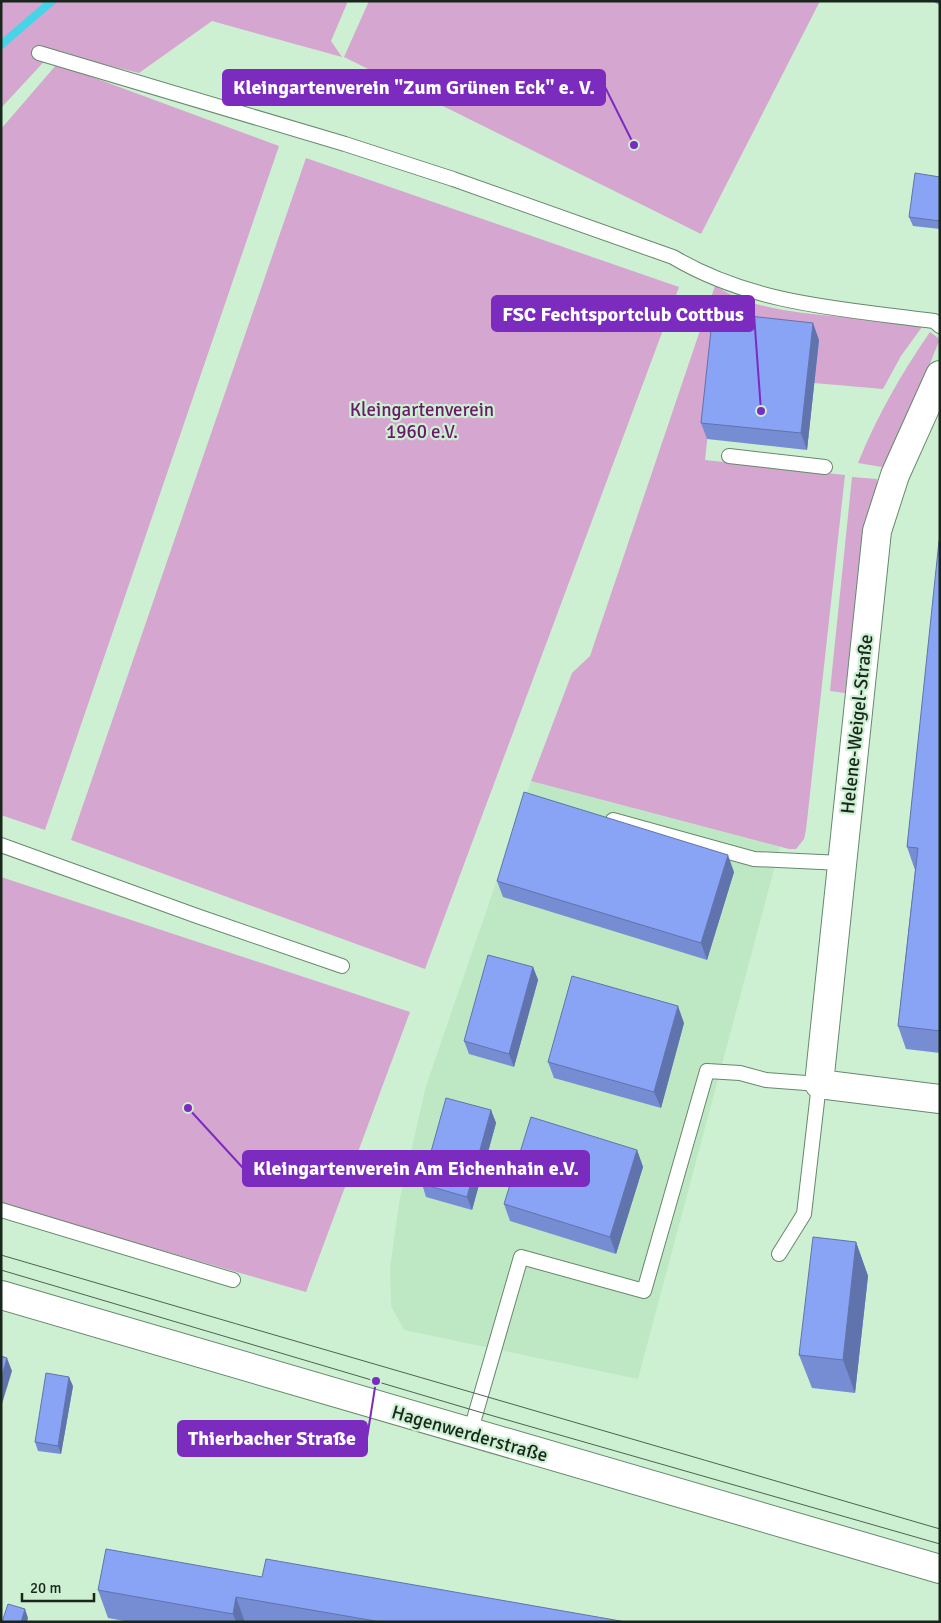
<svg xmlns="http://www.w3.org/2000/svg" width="941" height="1623" font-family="Signika,sans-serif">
<rect width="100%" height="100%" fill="#cdf0d2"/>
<polygon fill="#bee8c4" points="531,781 780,847 638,1379 404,1330 391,1306 390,1268 399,1203 426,1086"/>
<g fill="#d4a6d0">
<polygon points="1,1 348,1 331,41 342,57 212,21 139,73 53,52 1,108"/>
<polygon points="369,1 820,1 701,234 344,57"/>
<polygon points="57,64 279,146 45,830 1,815 1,129"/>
<polygon points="306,158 679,287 425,969 71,840"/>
<path d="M 715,286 C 725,291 735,298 746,301 C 803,319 864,315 922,327 L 901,356 L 883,389 L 814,383 L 819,340 L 719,329 L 705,460 L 845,475 L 806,830 L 804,839 L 796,849 L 789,849 L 531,781 L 572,673 L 590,656 Z"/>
<path d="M 930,332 L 938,338 L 939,341 L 888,468 L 858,463 C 877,416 901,374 930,332 Z"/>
<polygon points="852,477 877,479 877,483 883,484 856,598 845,693 830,691"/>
<polygon points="1,877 410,1012 306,1292 1,1204"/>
</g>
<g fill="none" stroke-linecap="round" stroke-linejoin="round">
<polyline stroke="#46d4e9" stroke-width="8" points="1,45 52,1"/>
<defs>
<g id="lane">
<path d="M 39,53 L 345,144 L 453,179 L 673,257 C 754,305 844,309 934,321 L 940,326"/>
<polyline points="729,456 825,467"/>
<polyline points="613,820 754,859 842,863"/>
<polyline points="1,845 197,916 342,966"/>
<polyline points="1,1210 233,1280"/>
<polyline points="470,1433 521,1257 644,1291 707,1071 740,1073 766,1080 819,1084 804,1214 779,1254"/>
</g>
<g id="street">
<polyline points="940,375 895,475 877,531 819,1084 940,1099"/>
<polyline points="1,1295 940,1569"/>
</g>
</defs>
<use href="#lane" stroke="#67886c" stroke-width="16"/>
<use href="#street" stroke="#67886c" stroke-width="30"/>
<use href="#lane" stroke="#fff" stroke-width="14"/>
<use href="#street" stroke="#fff" stroke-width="28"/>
<g stroke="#4e6151" stroke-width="1">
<path d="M 1,1255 C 314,1347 627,1437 940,1529"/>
<polyline points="1,1270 476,1411 940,1544"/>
</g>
</g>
<g fill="#768dd3">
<polygon points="932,1 940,1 940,5"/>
<polygon points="940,177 940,229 913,226 909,217"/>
<polygon points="819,340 807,450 707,439 701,423"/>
<polygon points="940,541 940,1053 906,1049 898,1026 915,870 907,847"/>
<polygon points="734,872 707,960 503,897 497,881"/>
<polygon points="533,967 538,980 514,1067 469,1054 464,1041"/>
<polygon points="684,1023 661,1108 554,1078 548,1062"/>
<polygon points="491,1110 496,1123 472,1210 426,1197 422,1184"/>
<polygon points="637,1150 643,1167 616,1254 510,1221 504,1204"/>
<polygon points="856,1242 868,1276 855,1393 812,1388 799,1355"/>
<polygon points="73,1386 61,1454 38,1451 35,1442"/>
<polygon points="262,1577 626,1622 130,1622 108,1618 98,1590"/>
</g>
<g fill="#6073ac">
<polygon points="813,323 819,340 807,450 801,433"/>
<polygon points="728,855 734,872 707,960 701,943"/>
<polygon points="533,967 538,980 514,1067 509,1054"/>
<polygon points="678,1006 684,1023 661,1108 654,1092"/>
<polygon points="491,1110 496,1123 472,1210 467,1197"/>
<polygon points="637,1150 643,1167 616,1254 610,1237"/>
<polygon points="856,1242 868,1276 855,1393 843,1360"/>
<polygon points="7,1358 12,1371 1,1407 1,1379"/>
<polygon points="69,1377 73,1386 61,1454 58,1446"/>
<polygon points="236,1597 245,1622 236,1622 233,1614"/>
<polygon points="25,1609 28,1618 27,1622 21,1622"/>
</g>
<g fill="#89a4f5" stroke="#6073ac">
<polygon points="915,173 940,177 940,221 909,217"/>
<polygon points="713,312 813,323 801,433 701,423"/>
<polygon points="939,541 940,541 940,1031 898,1026 918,848 907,847"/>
<polygon points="524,792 728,855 701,943 497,881"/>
<polygon points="488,955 533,967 509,1054 464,1041"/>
<polygon points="572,976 678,1006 654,1092 548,1062"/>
<polygon points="446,1098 491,1110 467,1197 422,1184"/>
<polygon points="531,1117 637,1150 610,1237 504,1204"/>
<polygon points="813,1237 856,1242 843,1360 799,1355"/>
<polygon points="1,1356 7,1358 1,1379"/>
<polygon points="46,1373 69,1377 58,1446 35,1442"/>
<polygon points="106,1549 262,1577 266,1559 626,1622 381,1622 236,1597 233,1614 98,1590"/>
<polygon points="8,1604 25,1609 21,1622 2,1622"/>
</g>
<g text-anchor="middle" stroke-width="4.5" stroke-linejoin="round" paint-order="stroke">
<g font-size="19" fill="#6c186a" stroke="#cdf0d2">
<text x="422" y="416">Kleingartenverein<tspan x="422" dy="22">1960 e.V.</tspan></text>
</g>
<g font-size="19" fill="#19261b" stroke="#cdf0d2">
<text transform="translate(856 724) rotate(-84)" y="7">Helene-Weigel-Straße</text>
<text transform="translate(470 1433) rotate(16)" y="7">Hagenwerderstraße</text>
</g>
</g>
<path fill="none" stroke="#7b2cbf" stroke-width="2" d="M634 145L605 87M761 411L754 314M188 1108L243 1168M376 1381L367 1438"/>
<g fill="#7b2cbf" stroke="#cdf0d2" stroke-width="2">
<circle cx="634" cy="145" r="5"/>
<circle cx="761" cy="411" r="5"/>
<circle cx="188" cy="1108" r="5"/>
<circle cx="376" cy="1381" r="5"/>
</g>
<g fill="#7b2cbf" stroke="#7b2cbf" stroke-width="2">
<rect x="223" y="70" width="382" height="35" rx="5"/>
<rect x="492" y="296" width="262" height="35" rx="5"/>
<rect x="243" y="1151" width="346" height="35" rx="5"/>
<rect x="178" y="1421" width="189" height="35" rx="5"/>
</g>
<g font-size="20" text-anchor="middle" font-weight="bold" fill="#fff">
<text x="414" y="94">Kleingartenverein "Zum Grünen Eck" e. V.</text>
<text x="623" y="321">FSC Fechtsportclub Cottbus</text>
<text x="416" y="1175">Kleingartenverein Am Eichenhain e.V.</text>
<text x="272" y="1445">Thierbacher Straße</text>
</g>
<rect width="941" height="1623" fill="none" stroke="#19261b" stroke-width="5"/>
<path d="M22 1593v8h72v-8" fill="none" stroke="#19261b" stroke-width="2.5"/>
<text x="30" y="1593" font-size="15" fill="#19261b" stroke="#cdf0d2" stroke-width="4" paint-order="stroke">20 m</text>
</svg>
